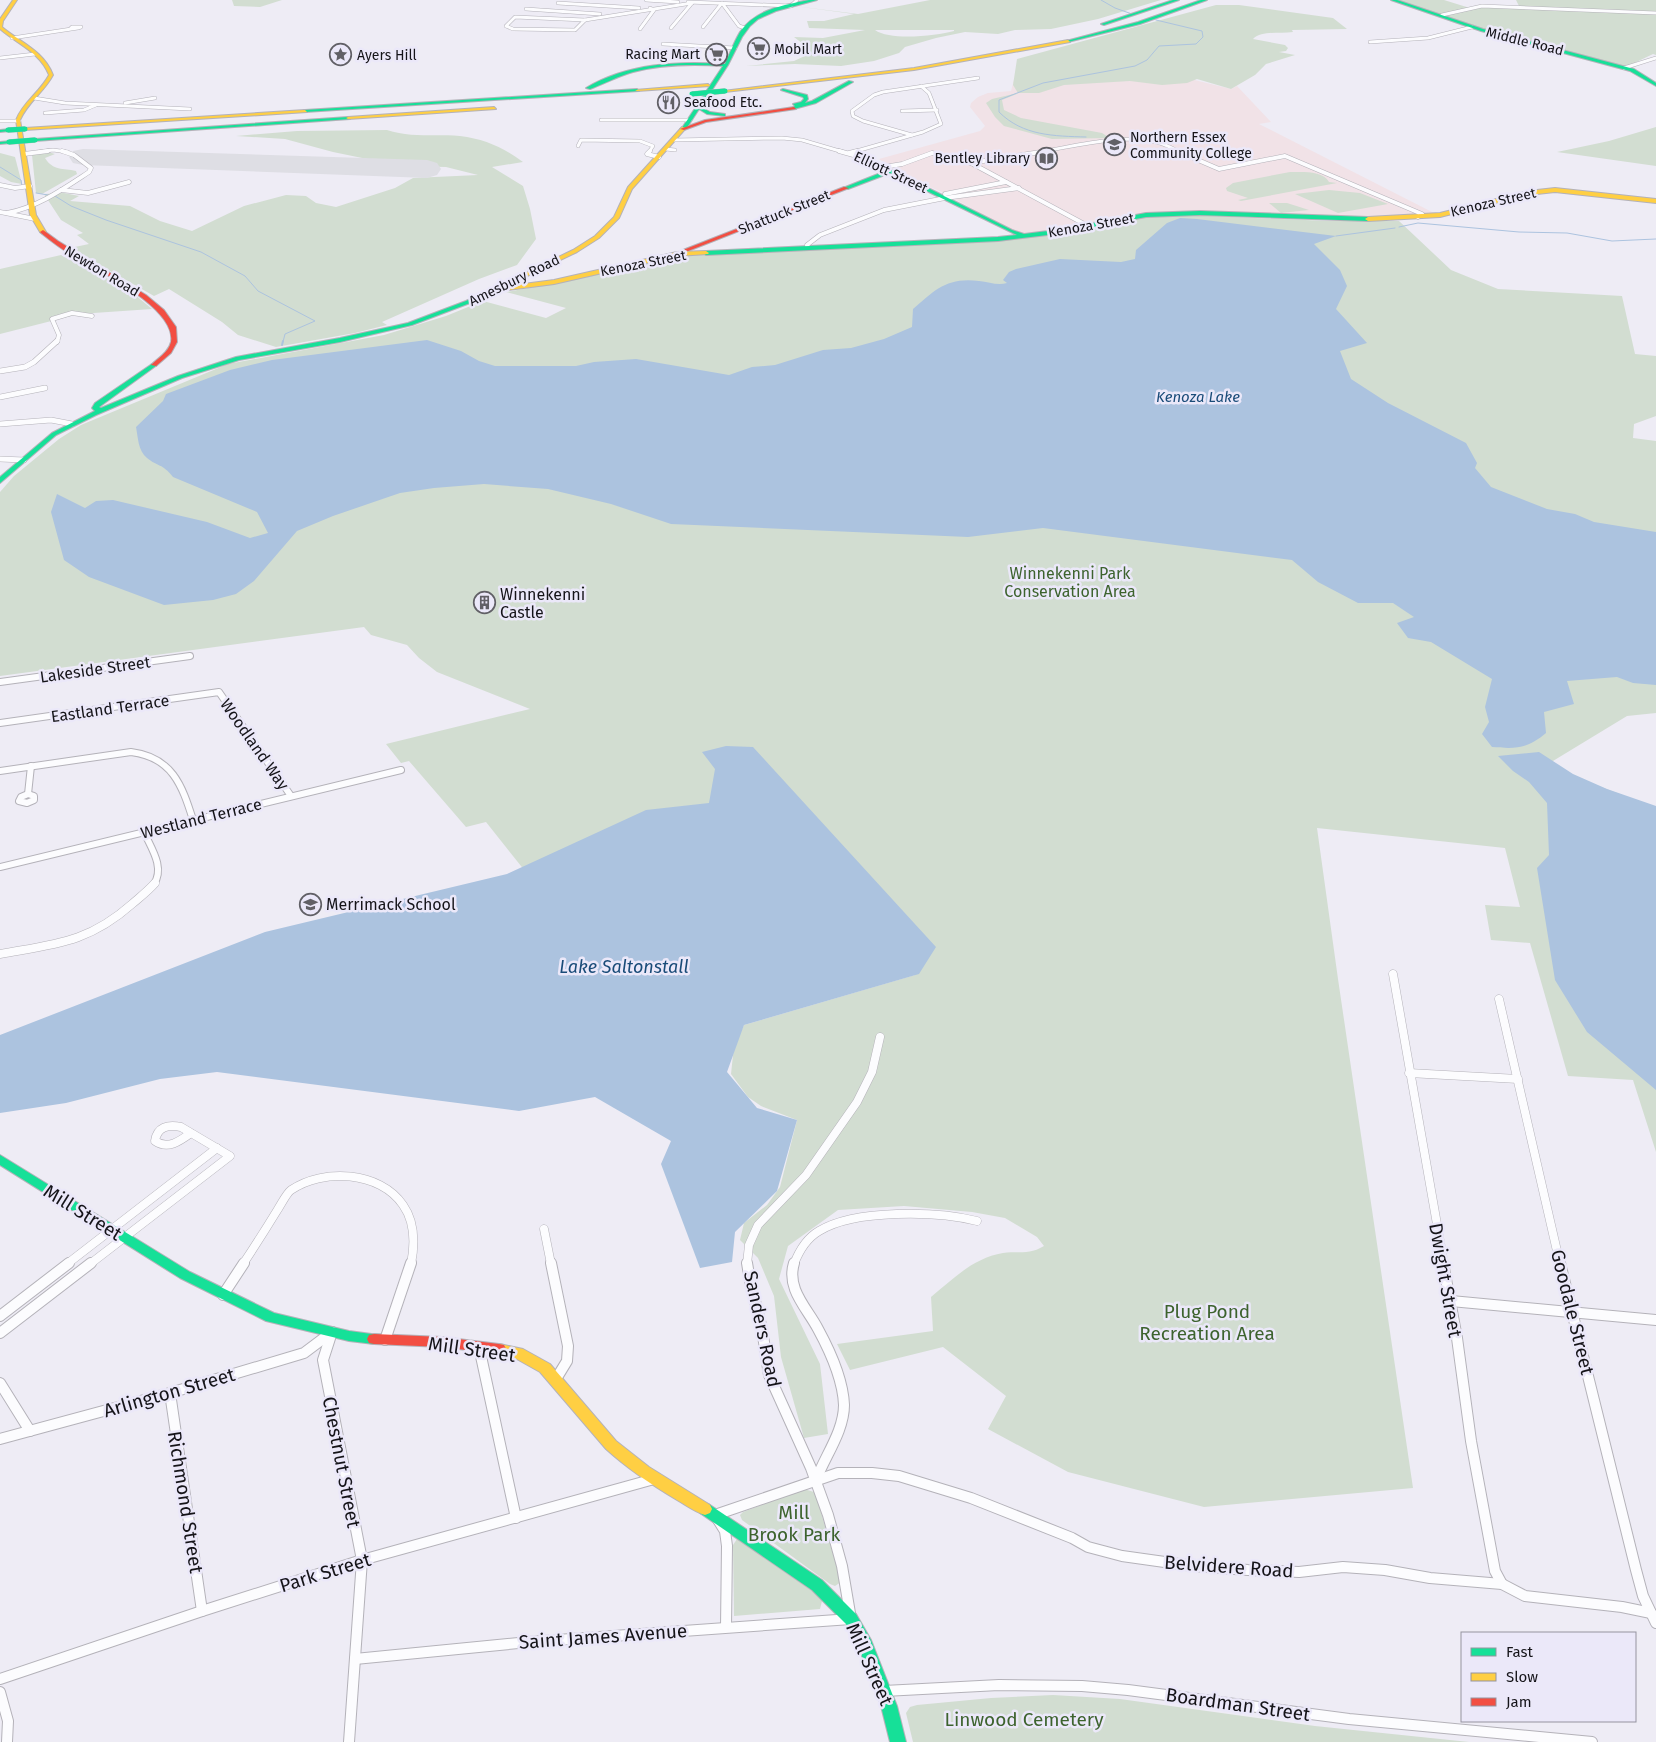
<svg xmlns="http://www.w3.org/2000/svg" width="1656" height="1742" font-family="'Fira Sans',sans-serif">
<rect width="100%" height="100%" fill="#eeecf5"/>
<polygon fill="#f1e2e7" points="1101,57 1231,89 1237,86 1271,122 1259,124 1434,213 1404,217 1354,218 1139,215 1113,218 1075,228 1023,233 1009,229 942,192 901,175 879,159 980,131 985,126 970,107 971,103 978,97 988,93 1011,91 1014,80 1075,69 1096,63"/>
<g fill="#d2ddd1" fill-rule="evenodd">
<polygon points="232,0 282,0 260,7 234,6"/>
<path d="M 930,0 L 1161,0 L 1098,19 L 1051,29 L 1015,30 L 998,34 L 965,32 L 936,38 L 905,47 L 899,53 L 874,61 L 841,66 L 795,64 L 746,66 L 794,61 L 809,54 L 807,47 L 794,37 L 823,38 L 865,30 L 809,28 L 807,21 L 824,21 L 854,14 L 794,6 L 858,14 ZM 875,30 L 954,30 L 954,31 C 936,36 890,41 875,30 Z"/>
<polygon points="1394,0 1444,0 1473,9 1482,6 1519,6 1516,0 1656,0 1656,55 1653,54 1624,68 1482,30 1443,15"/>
<path d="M 1216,5 L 1239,5 L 1333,18 L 1347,29 L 1292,30 L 1293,32 C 1280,34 1262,30 1253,39 L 1285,45 L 1288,48 L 1286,51 L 1279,52 L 1295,55 L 1266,64 L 1255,75 L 1231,89 L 1197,79 L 1187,83 L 1162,85 L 1130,81 L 1064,85 L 1039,93 L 1019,93 L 1002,100 L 1004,110 L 1021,118 L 1102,133 L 1110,138 L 1052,139 L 1004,126 L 995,117 L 986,103 L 992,99 L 1018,93 L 1013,85 L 1017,59 Z"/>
<polygon points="1656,127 1656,166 1557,152 1609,141"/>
<path d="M 387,130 C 411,138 435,134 460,136 C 485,139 504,148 523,162 L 492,167 L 523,186 L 530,209 L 536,239 L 517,265 L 479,279 L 382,322 L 387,325 L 355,333 L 276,347 L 238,335 L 222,322 L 169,289 L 154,296 L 70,248 L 89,244 L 77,235 L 83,233 L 61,220 L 44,194 L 64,193 L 79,196 L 70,201 L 130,206 L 160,221 L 192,231 L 244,206 L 286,195 L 306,196 L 316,203 L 336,207 L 395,188 L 413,178 L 478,175 L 446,167 L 401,166 L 333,152 L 285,139 L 236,136 L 297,131 Z"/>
<path d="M 48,152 L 55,154 L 45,158 C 53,171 63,168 76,171 L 77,174 L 42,194 L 36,193 L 32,155 Z"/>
<polygon points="0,153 15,157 22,184 11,182 0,176"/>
<path d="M 1290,172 C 1301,172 1323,170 1329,182 L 1337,183 L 1241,201 L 1238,200 L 1248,198 L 1227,191 L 1226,188 L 1233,183 Z"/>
<polygon points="1329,190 1360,193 1388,204 1338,213 1295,194"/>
<polygon points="1269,203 1287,203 1309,210 1281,213"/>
<path d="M 1185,215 L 1329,221 L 1399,221 L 1451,270 L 1498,289 L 1622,296 L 1635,354 L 1656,356 L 1656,416 L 1634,424 L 1633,438 L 1656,441 L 1656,713 L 1627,716 L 1548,764 L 1557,770 L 1656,808 L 1656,1152 L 1633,1080 L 1568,1076 L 1530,943 L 1491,940 L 1485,905 L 1520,907 L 1505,848 L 1317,828 L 1338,979 L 1413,1488 L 1204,1507 L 1068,1472 L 988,1429 L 1006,1396 L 943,1347 L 850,1370 L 837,1344 L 933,1331 L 931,1297 C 953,1279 973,1258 1003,1253 C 1019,1251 1029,1255 1044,1246 L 1037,1237 L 1005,1218 L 972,1212 L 904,1206 L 838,1210 L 788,1246 L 779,1279 L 820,1364 L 828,1434 L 804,1438 L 781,1357 L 774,1296 L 758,1258 L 740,1240 L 744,1223 L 767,1205 L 780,1187 L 797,1120 L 761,1106 L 748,1097 L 731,1074 L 734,1046 L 744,1025 L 915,975 L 923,967 L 722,771 L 714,807 L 525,871 L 486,822 L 466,827 L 409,761 L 401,763 L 386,744 L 530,709 L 437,672 L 419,658 L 407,645 L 371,635 L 364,627 L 0,676 L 0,492 L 14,476 L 59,439 L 81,425 L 228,364 L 384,335 L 446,316 L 483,301 L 546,318 L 566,308 L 506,292 L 587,277 L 674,256 L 1005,240 L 1071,232 L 1144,217 Z"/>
<polygon points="61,255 128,289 152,309 79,314 0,334 0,269"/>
<polygon points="804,1489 814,1492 817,1498 841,1582 835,1586 830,1584 742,1520 740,1515 743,1512"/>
<polygon points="737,1539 818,1595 822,1601 820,1609 734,1616 733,1545"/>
<polygon points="1053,1695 1120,1699 1315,1726 1469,1742 913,1742 906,1713 910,1707 917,1705 991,1698"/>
</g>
<g fill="#acc3df">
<path d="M 1180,218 L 1197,219 L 1336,236 L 1314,244 L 1340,270 L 1347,286 L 1336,309 L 1367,343 L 1340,351 L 1351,379 L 1388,403 L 1466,443 L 1477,463 L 1475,468 L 1491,487 L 1547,509 L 1575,514 L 1594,522 L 1656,532 L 1656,685 L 1633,683 L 1617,677 L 1567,681 L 1574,704 L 1544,712 L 1546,733 C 1527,749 1516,749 1492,747 L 1482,734 L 1489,722 L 1485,707 L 1492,679 L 1431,642 L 1408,638 L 1397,623 L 1414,617 L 1393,603 L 1358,603 L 1318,582 L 1292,560 L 1043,528 L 968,537 L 671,524 L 611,504 L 548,489 L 484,484 L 434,488 L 400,493 L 333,516 L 297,531 L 254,581 L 236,594 L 213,600 L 164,605 L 89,577 L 64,560 L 51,512 L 57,494 L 85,508 L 96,501 L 113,500 L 207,522 L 250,538 L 268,533 L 257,512 L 173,477 C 162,463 158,467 147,458 C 138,451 138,437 136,427 L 163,401 L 166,394 L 230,370 L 272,360 L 427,340 L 461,351 L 479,361 L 495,366 L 576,366 L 594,362 L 636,359 L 729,375 L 752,367 L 775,365 L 823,350 L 851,348 L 884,339 L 912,327 L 913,309 C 935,290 947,277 979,281 C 989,282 998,286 1007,283 L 1003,280 L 1009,272 L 1016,269 L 1060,259 L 1121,262 L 1135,259 L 1136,250 L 1167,223 Z"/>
<polygon points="726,746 753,747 936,947 919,974 744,1025 727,1072 757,1108 797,1120 777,1191 735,1232 732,1262 700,1268 661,1164 671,1141 595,1097 519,1111 217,1072 160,1079 66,1103 0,1113 0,1035 265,932 507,874 646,810 709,803 715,769 702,752"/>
<polygon points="1539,752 1573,774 1607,789 1656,806 1656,1090 1587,1032 1555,980 1537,868 1549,855 1547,803 1529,782 1513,771 1498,756"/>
</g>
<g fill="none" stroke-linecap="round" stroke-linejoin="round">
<g stroke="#acc3df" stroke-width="1">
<polyline points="1101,0 1115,8 1132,14"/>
<path d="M 1086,137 C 1054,136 1023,136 999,112 L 999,100 L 1043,83 L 1135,66 L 1147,60 L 1159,46 L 1196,44 L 1203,37 L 1202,31 L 1156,20"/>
<polyline points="0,167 21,180 22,186"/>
<polyline points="36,193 48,195"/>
<polyline points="55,196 71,206 106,220 201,252 245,276 258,291 315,321 285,334 283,342"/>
<polyline points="1399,227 1418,223 1519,232 1567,233 1612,241 1656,239"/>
<polyline points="1336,236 1395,228"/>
</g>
<polyline stroke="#acc3df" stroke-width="2" points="282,345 283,341"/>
<polygon fill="#dedee4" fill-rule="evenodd" points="83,149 427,160 437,163 441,169 437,175 427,178 83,165 73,163 69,157 73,151"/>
<defs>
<g id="street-far5">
<polyline points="646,0 678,2"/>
<polyline points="688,2 791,6 797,0"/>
<polyline points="558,3 639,8"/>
<polyline points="526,9 600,14"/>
<polyline points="1442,15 1482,6 1656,13"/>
<polygon points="515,17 585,20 575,30 513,29 506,26"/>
<polyline points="585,20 692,3"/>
<polyline points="703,27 722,3 739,26 745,28"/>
<polyline points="671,28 692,3"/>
<polyline points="640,29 654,10 650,8"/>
<polyline points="12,38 78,28 81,27 72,27 70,29"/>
<polyline points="1370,42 1428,38 1472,27"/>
<polyline points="663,44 735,48"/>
<polyline points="0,58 35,54"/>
<polyline points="1624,68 1656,58"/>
<polyline points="34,98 65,103 190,109"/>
<polyline points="125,103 155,98"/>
<polyline points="902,111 937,110"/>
<polyline points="45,113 84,110 96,105"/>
<polyline points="601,120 690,120"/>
<polyline points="0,121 19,121"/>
<polyline points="912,135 863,121 853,116 852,111 874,95 883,92 978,78"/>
<polyline points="674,140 782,138 802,140 843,152"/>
<polyline points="578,146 581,140 640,141 653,146 649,152"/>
<polyline points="666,149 675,150"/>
<polyline points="39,152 53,150 68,152"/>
<polyline points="853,152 923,132 941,124 929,93 921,86"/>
<path d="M 1039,152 C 1077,146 1117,134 1155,142 C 1163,143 1172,148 1180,152"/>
</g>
<g id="street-far4">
<polyline points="650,151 647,154 659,157"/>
<polyline points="839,151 864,158 887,169"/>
<polyline points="1177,151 1219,169 1285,156 1422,214 1418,217"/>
<polyline points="849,153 857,151"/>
<polyline points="24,154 48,151"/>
<polyline points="971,163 1088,226"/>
<polyline points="884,167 902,164 932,153 971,163 1047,151"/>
<polyline points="0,185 15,188 30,186"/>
<polyline points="61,190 88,193 129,182"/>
<polyline points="945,194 1006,182"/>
<polyline points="0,212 35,219"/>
<path d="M 7,213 C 38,207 63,189 89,172 L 91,168 L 74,155 L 62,151"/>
<polyline points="808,248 807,245 820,235 884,210 945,198 1019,188"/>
<polyline points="57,342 59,335 52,319 72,313 92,316"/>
</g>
<g id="street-far3">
<polyline points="0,371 25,367 34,362 57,341"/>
<polyline points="0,397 45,388"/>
<polyline points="0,424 51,420 72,424"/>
<polyline points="0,459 24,460"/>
</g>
<g id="street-far2">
<polyline points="0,682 190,656"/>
<polyline points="0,723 219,692 291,796"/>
<path d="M 0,771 L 131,752 C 172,757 182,785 193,820"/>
<polygon points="28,794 34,796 34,800 27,803 19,801 21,797"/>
<polyline points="28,794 31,766"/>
<path d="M 144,832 C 151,848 165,867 154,884"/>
<polyline points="0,867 401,770"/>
</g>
<g id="street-far1">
<path d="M 0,954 C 55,944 88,943 132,904 C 140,897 148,891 155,883"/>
<polyline points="1393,974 1444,1264"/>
<polyline points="1499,999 1560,1264"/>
<polyline points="1409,1073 1518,1079"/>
<polyline points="544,1229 551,1264"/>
<polyline points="67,1264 217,1148"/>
<path d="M 90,1264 L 230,1156 L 181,1127 C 168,1124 157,1127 155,1141 C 168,1150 180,1141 191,1133"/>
<path d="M 243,1264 C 255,1246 267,1227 278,1209 C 282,1203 286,1194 291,1190 C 323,1168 380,1171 403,1205 C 415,1222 415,1244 411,1264"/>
<polyline points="747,1264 749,1245 758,1225 806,1175 857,1102 872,1072 880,1037"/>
<path d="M 794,1264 C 799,1251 807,1238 819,1231 C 855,1209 937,1211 977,1221"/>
</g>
<g id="street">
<polyline points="551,1263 568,1346 567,1361 556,1379"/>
<path d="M 794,1263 C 786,1289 807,1308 818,1329 C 830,1351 843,1379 844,1405 C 844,1431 825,1456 816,1480"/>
<polyline points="1443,1263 1457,1338 1471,1441 1495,1571 1502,1584"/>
<polyline points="1560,1263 1636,1570 1643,1596 1656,1623"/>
<polyline points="223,1295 244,1263"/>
<polyline points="1451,1301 1656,1320"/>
<polyline points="0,1316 69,1263"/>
<polyline points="332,1332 323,1360 362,1560 349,1742"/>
<polyline points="0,1333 91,1263"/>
<polyline points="385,1340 411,1263"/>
<polyline points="479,1347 516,1518"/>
<polyline points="0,1383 30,1431"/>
<polyline points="170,1393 202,1611"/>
<polyline points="0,1439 170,1393 304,1353 332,1332"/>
<polyline points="726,1627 727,1546 725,1531 715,1515 838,1473 872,1473 899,1476 971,1498 1072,1538 1088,1547 1122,1556 1193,1566 1248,1570 1299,1572 1343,1567 1385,1570 1430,1578 1502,1584 1525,1596 1622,1607 1651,1613"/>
<polyline points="355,1659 529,1642 851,1619 842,1566 828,1515 811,1468 769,1375 762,1329 750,1281 747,1263"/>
<polyline points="0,1679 202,1611 362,1560 654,1479"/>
<polyline points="884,1691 999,1685 1082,1686 1128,1690 1349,1719 1592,1742"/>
<polyline points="0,1692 8,1721 7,1742"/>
</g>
<g id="fast">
<path d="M 809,0 L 817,0 L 776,11 L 758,19 L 750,26 L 742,37 L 728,65 L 701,107 L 710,112 L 725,114 L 725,116 L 707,114 L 699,109 L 686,129 L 682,128 L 723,66 C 693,64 663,64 633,72 C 618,76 604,84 590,89 L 586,88 C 628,63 677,61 725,64 C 730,53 734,42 740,32 C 756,9 784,5 809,0 Z"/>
<polygon points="1173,0 1179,0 1104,25 1101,24"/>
<polygon points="1201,0 1207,0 1140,24 1068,42 1066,41 1138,22"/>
<polygon points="1391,0 1397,0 1483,29 1634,69 1656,83 1656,86 1630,71 1481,31"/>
<polygon points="849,81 853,82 816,103 794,109 792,108 795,106 793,104 801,102 804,99 803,97 781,90 783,89 807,95 808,99 805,103 812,101"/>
<polygon points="637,89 639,91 305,112 303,111 305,110"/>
<polygon points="348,117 350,119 35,141 33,140 35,139"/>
<polygon points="10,129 10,131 0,132 0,130"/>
<polygon points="11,141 11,143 0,144 0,142"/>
<polygon points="888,170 892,170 1012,230 1024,234 1056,230 1146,213 1200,211 1368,217 1371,219 1368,221 1200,215 1146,217 1056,234 998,241 706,255 703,253 706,251 998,237 1017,235 890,173 848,189 843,188"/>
<polygon points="519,276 524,277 470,303 412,325 340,342 239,360 182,378 96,415 56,435 0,483 0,477 52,433 95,411 92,408 95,403 152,364 157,365 99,407 101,408 178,376 236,357 340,338 408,323 466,301"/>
<polygon points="0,1155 190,1272 274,1313 349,1331 379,1335 381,1339 379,1343 374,1344 349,1341 266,1321 180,1278 0,1165"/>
<polygon points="705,1503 710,1505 822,1580 856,1614 871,1640 897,1706 906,1742 890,1742 881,1706 857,1643 846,1624 812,1590 700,1513 698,1509 700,1505"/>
</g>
<g id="slow">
<path d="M 13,0 L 17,0 L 3,21 L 2,27 C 20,42 44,51 53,75 C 44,92 28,102 20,120 L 36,215 L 46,232 L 43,234 L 40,232 L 30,215 L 16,120 C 23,102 40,92 49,75 C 40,52 17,44 0,29 L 0,19 Z"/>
<polygon points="1068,40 1070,42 914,70 725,92 723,91 914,68"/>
<polygon points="708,84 710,86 637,91 635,90"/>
<polygon points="494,107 496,109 348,119 346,118 348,117"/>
<polygon points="305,110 307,112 25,130 23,129 25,128"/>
<polygon points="682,127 686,128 632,189 619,218 599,238 577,252 523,278 519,278 519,276 573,250 595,236 614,217 628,187"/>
<polygon points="1555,188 1656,199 1656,203 1555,192 1528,195 1440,217 1368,221 1365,219 1368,217 1440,213 1528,191"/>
<polygon points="706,251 709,253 708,254 677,256 554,284 493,292 490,290 493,288 554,280 677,252"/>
<path d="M 499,1344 L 523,1349 L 550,1364 L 616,1441 L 649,1467 L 710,1505 L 712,1509 L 710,1513 L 705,1515 C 695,1512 686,1505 677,1500 C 652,1485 628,1469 606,1449 L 540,1372 L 515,1358 L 494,1353 L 492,1349 L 494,1345 Z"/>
</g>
<g id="jam">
<polygon points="794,107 796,109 706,122 684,130 680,129 705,120"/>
<polygon points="844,187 849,188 688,251 683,250"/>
<path d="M 43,230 L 58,241 L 146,295 L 164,310 L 176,327 L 177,342 L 171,353 L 156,366 L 151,365 C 157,359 169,352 171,342 C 177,308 97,270 72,255 C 61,249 51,241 41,233 L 40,232 Z"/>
<polygon points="374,1334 442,1337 499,1344 504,1345 506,1349 504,1353 499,1354 442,1347 374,1344 369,1343 367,1339 369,1335"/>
</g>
</defs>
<use href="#street-far5" stroke="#b4b2b9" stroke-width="4"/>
<use href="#street-far4" stroke="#b4b2b9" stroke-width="5"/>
<use href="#street-far3" stroke="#b4b2b9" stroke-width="6"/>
<use href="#street-far2" stroke="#b4b2b9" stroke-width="8"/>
<use href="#street-far1" stroke="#b4b2b9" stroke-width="9"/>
<use href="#street" stroke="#b4b2b9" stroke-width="12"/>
<use href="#fast" stroke="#b4b2b9" stroke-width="2"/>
<use href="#slow" stroke="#b4b2b9" stroke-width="2"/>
<use href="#jam" stroke="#b4b2b9" stroke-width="2"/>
<use href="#street-far5" stroke="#fcfcfe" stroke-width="3"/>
<use href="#street-far4" stroke="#fcfcfe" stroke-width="4"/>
<use href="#street-far3" stroke="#fcfcfe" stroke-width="5"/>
<use href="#street-far2" stroke="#fcfcfe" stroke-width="6"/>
<use href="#street-far1" stroke="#fcfcfe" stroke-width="8"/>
<use href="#street" stroke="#fcfcfe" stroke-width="10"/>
<use href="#fast" fill="#16e098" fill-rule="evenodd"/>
<use href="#slow" fill="#ffcf43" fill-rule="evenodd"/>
<use href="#jam" fill="#f24e42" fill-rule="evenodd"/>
<defs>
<g id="fast-bridge">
<polyline points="692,94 725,91"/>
<polyline points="8,130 25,129"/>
<polyline points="9,142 35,140"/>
</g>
</defs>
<use href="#fast-bridge" stroke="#b4b2b9" stroke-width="5.5" stroke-linecap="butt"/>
<use href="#fast-bridge" stroke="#16e098" stroke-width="5"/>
</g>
<defs>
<symbol id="supermarket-ring" viewBox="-11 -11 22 22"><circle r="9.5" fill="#ebe8f9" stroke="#616066" stroke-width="1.5"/><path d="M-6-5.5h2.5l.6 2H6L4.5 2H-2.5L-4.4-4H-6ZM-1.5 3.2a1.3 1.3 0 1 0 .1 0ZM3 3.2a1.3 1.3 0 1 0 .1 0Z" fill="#616066"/></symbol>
<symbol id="sight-ring" viewBox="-11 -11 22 22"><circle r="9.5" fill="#ebe8f9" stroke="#616066" stroke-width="1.5"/><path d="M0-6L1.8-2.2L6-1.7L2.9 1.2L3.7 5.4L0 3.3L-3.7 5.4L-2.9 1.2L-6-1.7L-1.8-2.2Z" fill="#616066"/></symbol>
<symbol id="restaurant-ring" viewBox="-11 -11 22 22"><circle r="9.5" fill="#ebe8f9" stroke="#616066" stroke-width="1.5"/><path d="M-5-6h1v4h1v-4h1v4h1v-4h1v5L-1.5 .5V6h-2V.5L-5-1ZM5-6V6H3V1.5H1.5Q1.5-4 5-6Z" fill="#616066"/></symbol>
<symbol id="university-ring" viewBox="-11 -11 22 22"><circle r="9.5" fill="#ebe8f9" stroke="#616066" stroke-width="1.5"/><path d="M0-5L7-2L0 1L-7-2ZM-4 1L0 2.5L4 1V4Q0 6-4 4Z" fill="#616066"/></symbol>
<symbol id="library-ring" viewBox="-11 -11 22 22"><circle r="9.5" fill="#ebe8f9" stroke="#616066" stroke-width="1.5"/><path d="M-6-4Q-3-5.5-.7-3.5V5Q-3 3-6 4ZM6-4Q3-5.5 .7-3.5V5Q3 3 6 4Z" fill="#616066"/></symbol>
<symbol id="building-ring" viewBox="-11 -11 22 22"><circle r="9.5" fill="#ebe8f9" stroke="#616066" stroke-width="1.5"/><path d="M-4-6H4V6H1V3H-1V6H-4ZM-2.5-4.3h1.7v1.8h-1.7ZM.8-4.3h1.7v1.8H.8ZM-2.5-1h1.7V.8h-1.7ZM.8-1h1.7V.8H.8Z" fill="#616066"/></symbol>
<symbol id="school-ring" viewBox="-11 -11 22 22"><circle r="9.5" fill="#ebe8f9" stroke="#616066" stroke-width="1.5"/><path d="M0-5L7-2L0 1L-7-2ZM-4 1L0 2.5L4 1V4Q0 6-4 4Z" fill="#616066"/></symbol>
</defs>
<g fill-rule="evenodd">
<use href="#supermarket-ring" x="746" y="36" width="25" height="25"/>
<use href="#supermarket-ring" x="704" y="42" width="25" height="25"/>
<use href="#sight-ring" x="328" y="42" width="25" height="25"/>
<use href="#restaurant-ring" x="656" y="90" width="25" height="25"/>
<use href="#university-ring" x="1102" y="132" width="25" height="25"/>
<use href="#library-ring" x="1034" y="146" width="25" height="25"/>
<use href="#building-ring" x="472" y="590" width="25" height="25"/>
<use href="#school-ring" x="298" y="892" width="25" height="25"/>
</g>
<g text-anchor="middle" stroke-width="5" stroke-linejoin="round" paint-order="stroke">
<g font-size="14" fill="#151419" stroke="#ebe8f9">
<text transform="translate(1525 41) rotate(14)" y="5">Middle Road</text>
<text transform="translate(891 172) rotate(25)" y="5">Elliott Street</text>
<text transform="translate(1493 202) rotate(-13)" y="5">Kenoza Street</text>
<text transform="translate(784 212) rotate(-22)" y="5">Shattuck Street</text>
<text transform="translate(1091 225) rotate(-10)" y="5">Kenoza Street</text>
<text transform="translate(643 263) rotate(-11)" y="5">Kenoza Street</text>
<text transform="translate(102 271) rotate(31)" y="5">Newton Road</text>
<text transform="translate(514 280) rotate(-26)" y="5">Amesbury Road</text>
</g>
<g font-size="14" fill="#151419" stroke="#ebe8f9" text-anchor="start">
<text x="774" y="54">Mobil Mart</text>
<text x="700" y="59" text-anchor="end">Racing Mart</text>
<text x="357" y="60">Ayers Hill</text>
<text x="684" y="107">Seafood Etc.</text>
<text x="1130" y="142">Northern Essex<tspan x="1130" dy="16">Community College</tspan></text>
<text x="1030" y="163" text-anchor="end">Bentley Library</text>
</g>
<g font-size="15" font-style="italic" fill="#194b78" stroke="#ebe8f9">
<text x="1198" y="402">Kenoza Lake</text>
</g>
<g font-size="16" fill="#3d632e" stroke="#ebe8f9">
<text x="1070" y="579">Winnekenni Park<tspan x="1070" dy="18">Conservation Area</tspan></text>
</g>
<g font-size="16" fill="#151419" stroke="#ebe8f9" text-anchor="start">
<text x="500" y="600">Winnekenni<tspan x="500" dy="18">Castle</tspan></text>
<text x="326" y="910">Merrimack School</text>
</g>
<g font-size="16" fill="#151419" stroke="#ebe8f9">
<text transform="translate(95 669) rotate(-8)" y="6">Lakeside Street</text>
<text transform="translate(110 708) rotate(-8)" y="6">Eastland Terrace</text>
<text transform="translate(255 744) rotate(55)" y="6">Woodland Way</text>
<text transform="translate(201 818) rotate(-14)" y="6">Westland Terrace</text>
</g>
<g font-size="18" font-style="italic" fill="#194b78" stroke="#ebe8f9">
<text x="624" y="973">Lake Saltonstall</text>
</g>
<g font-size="19" fill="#151419" stroke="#ebe8f9">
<text transform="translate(83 1212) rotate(32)" y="7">Mill Street</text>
<text transform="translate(1446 1280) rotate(80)" y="7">Dwight Street</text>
<text transform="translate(1573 1312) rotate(76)" y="7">Goodale Street</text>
<text transform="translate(763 1329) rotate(78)" y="7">Sanders Road</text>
<text transform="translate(472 1349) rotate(8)" y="7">Mill Street</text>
<text transform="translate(169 1392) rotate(-16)" y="7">Arlington Street</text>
<text transform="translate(342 1462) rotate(79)" y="7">Chestnut Street</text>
<text transform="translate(186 1502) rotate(81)" y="7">Richmond Street</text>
<text transform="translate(1229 1566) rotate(4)" y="7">Belvidere Road</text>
<text transform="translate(325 1572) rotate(-17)" y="7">Park Street</text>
<text transform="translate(603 1636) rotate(-4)" y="7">Saint James Avenue</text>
<text transform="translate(870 1664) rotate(66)" y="7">Mill Street</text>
<text transform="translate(1238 1704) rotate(8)" y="7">Boardman Street</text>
</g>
<g font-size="19" fill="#3d632e" stroke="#ebe8f9">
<text x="1207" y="1318">Plug Pond<tspan x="1207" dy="22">Recreation Area</tspan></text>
<text x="794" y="1519">Mill<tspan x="794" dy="22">Brook Park</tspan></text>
<text x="1024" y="1726">Linwood Cemetery</text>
</g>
</g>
<rect x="1461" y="1632" width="175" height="90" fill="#ebe8f9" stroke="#95939f"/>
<rect x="1471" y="1648" width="25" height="8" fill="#16e098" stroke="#95939f"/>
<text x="1506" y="1657" font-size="15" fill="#151419">Fast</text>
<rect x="1471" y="1673" width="25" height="8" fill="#ffcf43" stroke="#95939f"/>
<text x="1506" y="1682" font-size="15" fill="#151419">Slow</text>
<rect x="1471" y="1698" width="25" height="8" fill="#f24e42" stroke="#95939f"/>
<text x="1506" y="1707" font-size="15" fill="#151419">Jam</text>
</svg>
